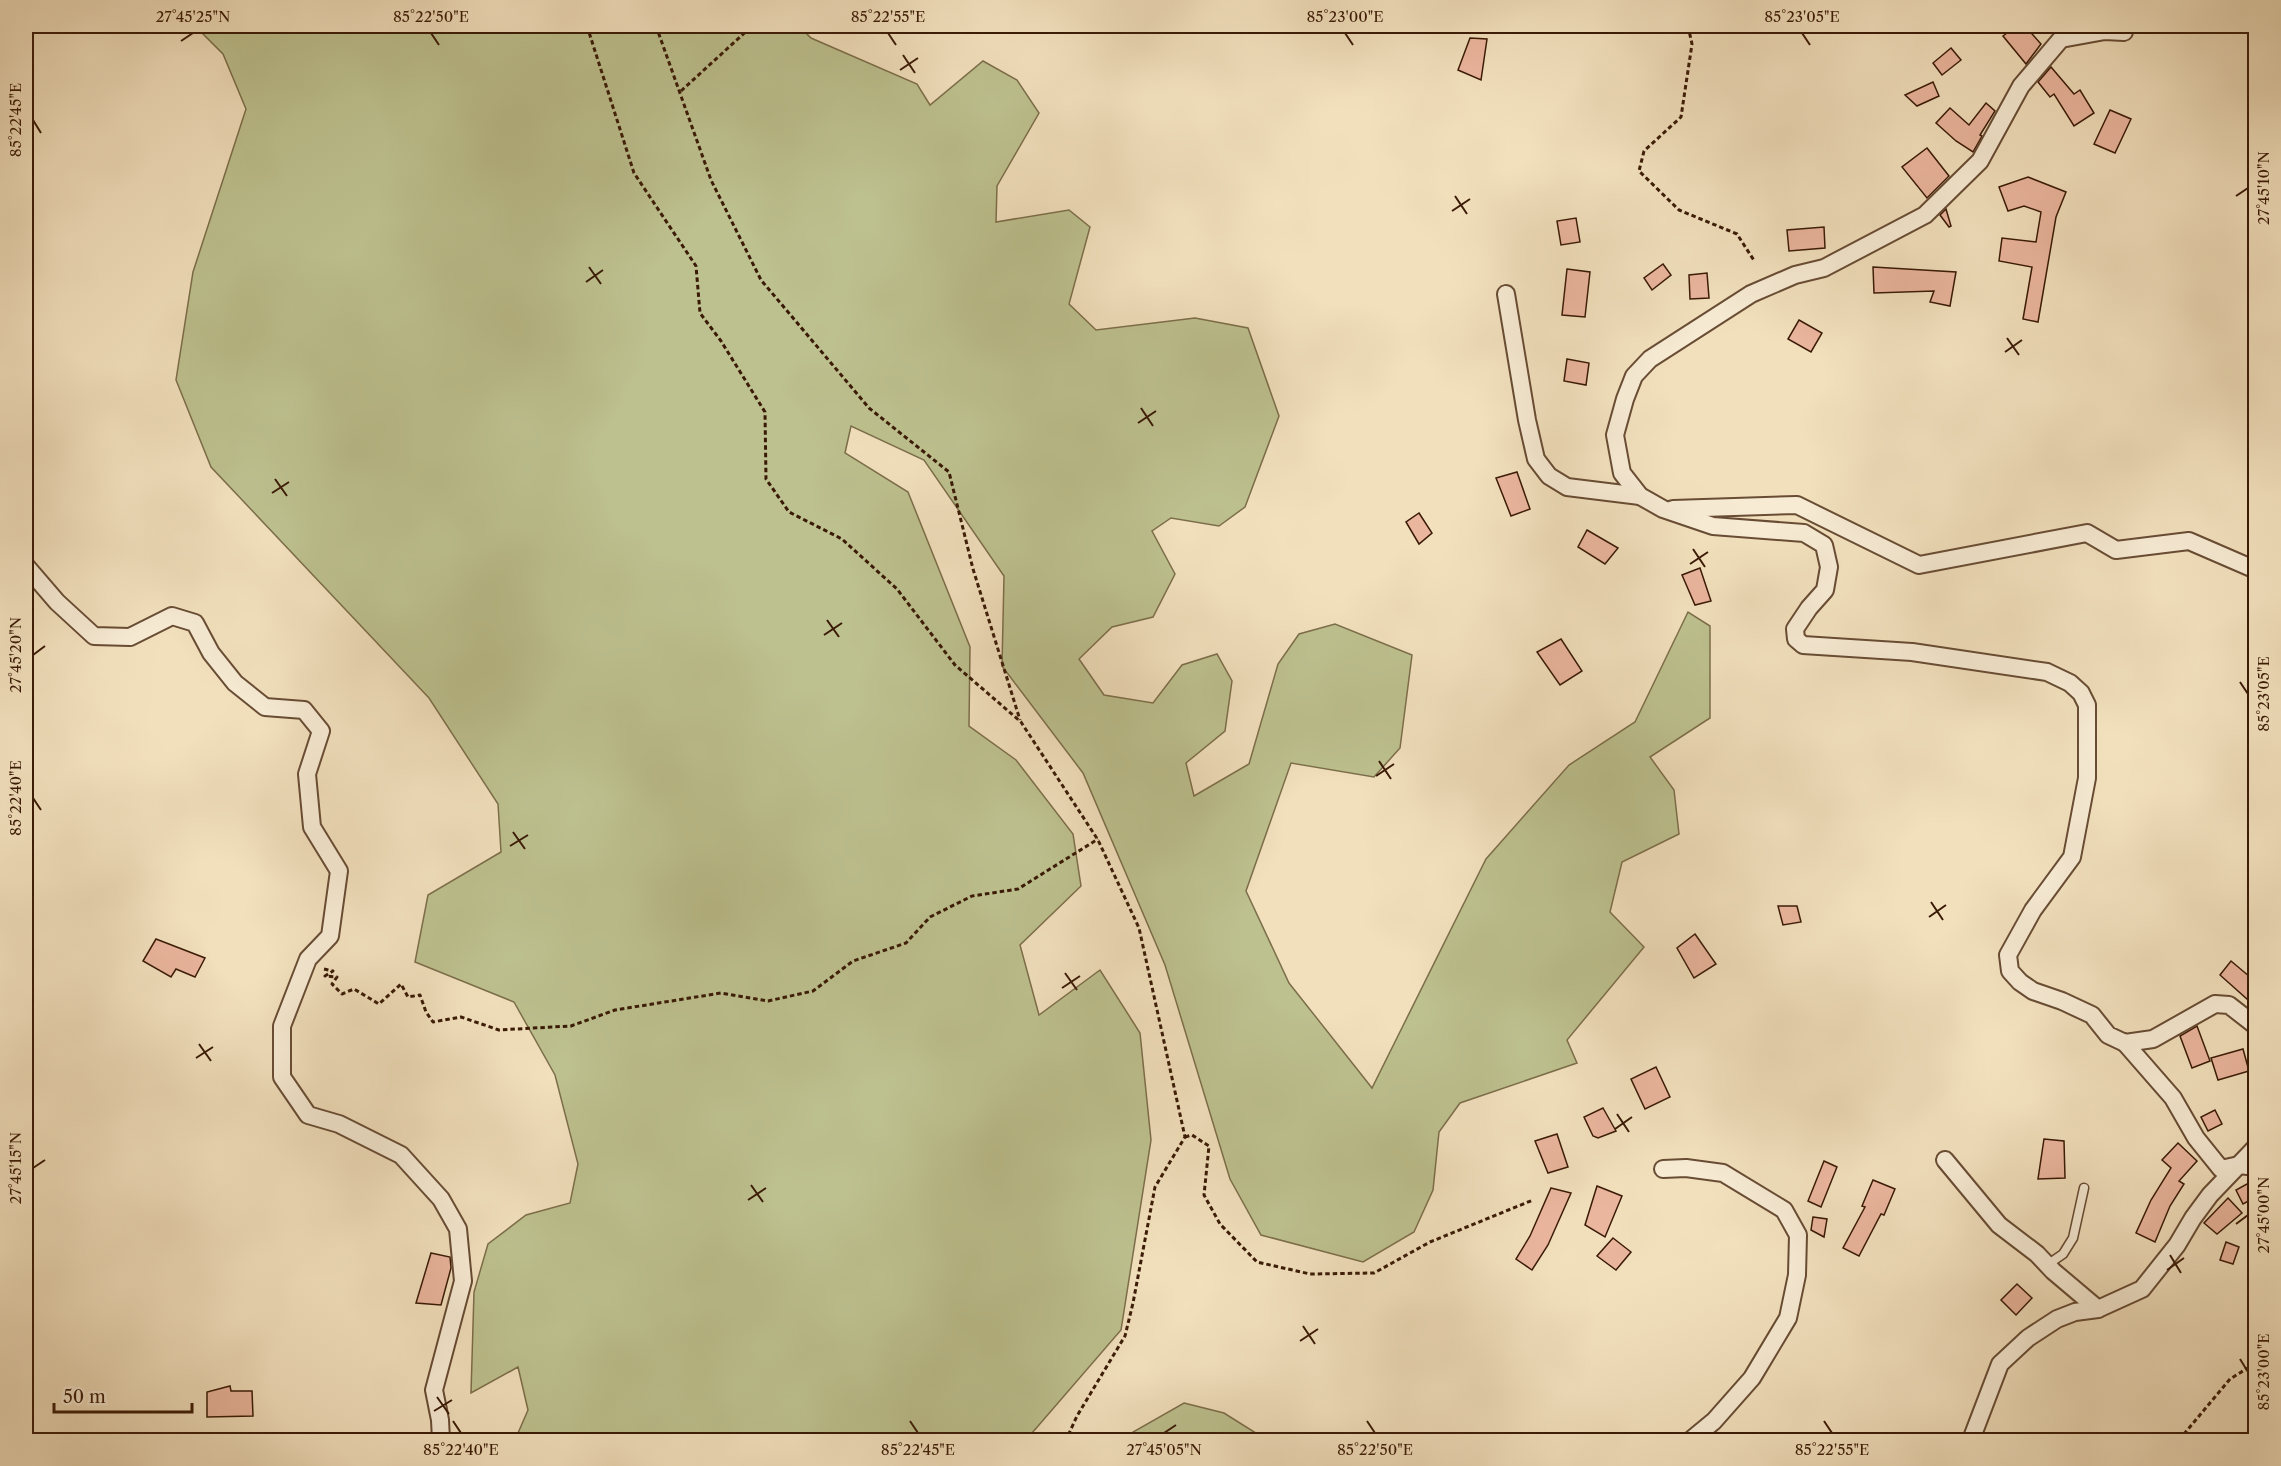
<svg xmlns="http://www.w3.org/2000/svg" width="2281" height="1466" font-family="'Libre Caslon Text',serif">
<rect width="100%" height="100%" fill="#f2e0bd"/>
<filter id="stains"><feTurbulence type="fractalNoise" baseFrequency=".00333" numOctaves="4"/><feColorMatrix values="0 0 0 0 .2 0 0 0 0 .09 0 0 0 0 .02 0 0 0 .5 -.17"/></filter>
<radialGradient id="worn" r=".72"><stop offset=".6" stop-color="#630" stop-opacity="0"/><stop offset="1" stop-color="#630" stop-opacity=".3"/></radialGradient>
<g fill="#bdc18f" stroke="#7c6e4a" stroke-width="1.5">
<polygon points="195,26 799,26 811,38 917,84 930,105 983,61 1017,80 1039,113 997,186 996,222 1069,210 1090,227 1069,304 1096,330 1195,318 1248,328 1279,416 1245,507 1219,526 1171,518 1152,531 1175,574 1153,617 1112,627 1079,659 1104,695 1153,703 1182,665 1217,654 1232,681 1225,731 1186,763 1194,796 1249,764 1278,664 1299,634 1335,624 1412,655 1400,748 1374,777 1291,763 1246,891 1289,983 1372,1088 1486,859 1569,765 1635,722 1688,612 1710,626 1710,718 1650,757 1674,790 1679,834 1622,862 1610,912 1644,947 1567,1040 1577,1063 1460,1103 1439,1132 1433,1190 1414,1232 1363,1262 1261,1235 1230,1179 1165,965 1083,773 1002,666 1004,576 924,460 851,426 845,453 908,492 970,647 969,726 1016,760 1073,834 1081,886 1020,945 1039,1015 1100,970 1140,1033 1151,1140 1121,1330 1026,1440 515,1440 528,1410 518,1367 471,1393 474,1292 488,1244 526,1215 570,1203 578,1164 555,1075 514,1002 415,962 428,895 501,852 498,804 429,698 211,467 176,380 193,272 246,109 223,54"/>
<polygon points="1184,1403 1224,1413 1267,1440 1126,1440 1133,1432"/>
</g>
<g fill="#ebb69e" stroke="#3a1a06" stroke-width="1.5">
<polygon points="2016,26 2025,26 2041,44 2026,64 2003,36"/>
<polygon points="1470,38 1487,39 1481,80 1458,70"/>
<polygon points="1951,48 1961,60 1942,75 1933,63"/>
<polygon points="2051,67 2074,94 2080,90 2094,113 2074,126 2054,94 2050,97 2038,82"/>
<polygon points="1933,82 1939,96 1917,106 1905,95"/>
<polygon points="1986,103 1995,111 1980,135 1982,136 1973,152 1956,141 1936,123 1950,108 1969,125"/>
<polygon points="2110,110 2131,119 2115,153 2094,144"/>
<polygon points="1927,148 1949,176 1927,198 1902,167"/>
<polygon points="2028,177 2066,192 2056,217 2038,322 2023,319 2032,267 1999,261 2002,238 2036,242 2041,212 2024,206 2008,211 1999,187"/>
<polygon points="1946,209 1951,226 1949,227 1940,215"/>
<polygon points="1576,218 1580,242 1561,245 1557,221"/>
<polygon points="1824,227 1825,248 1789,251 1787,230"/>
<polygon points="1663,264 1671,275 1652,290 1644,278"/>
<polygon points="1873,267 1956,272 1950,306 1930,302 1934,291 1874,293"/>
<polygon points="1567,269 1590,272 1585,317 1562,315"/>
<polygon points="1707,273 1709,298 1690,299 1689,275"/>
<polygon points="1799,320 1822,333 1811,352 1788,339"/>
<polygon points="1567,359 1589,363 1586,385 1564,381"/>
<polygon points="1517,472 1530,509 1511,516 1496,478"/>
<polygon points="1419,513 1432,533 1419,544 1406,522"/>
<polygon points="1587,530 1618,548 1605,564 1578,547"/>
<polygon points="1700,568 1711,601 1695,605 1682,575"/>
<polygon points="1561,639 1582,671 1560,685 1537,652"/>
<polygon points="1778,906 1797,906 1801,922 1783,925"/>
<polygon points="1695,934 1716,964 1694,978 1677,948"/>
<polygon points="156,939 205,958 195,977 176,969 171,977 143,961"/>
<polygon points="2231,961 2256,982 2256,1007 2220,975"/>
<polygon points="2197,1026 2210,1061 2192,1068 2180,1036"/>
<polygon points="2243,1049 2249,1071 2218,1080 2211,1058"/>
<polygon points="1656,1067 1670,1097 1645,1109 1631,1079"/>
<polygon points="1603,1108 1616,1131 1598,1138 1593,1136 1584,1117"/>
<polygon points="2215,1110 2222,1124 2208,1131 2201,1117"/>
<polygon points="1557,1134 1568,1167 1548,1173 1535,1141"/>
<polygon points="2044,1139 2064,1141 2065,1178 2038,1179"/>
<polygon points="2178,1143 2197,1161 2179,1181 2184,1184 2170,1206 2155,1242 2136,1233 2151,1200 2171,1168 2162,1160"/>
<polygon points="1824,1161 1837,1167 1821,1207 1808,1201"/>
<polygon points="2256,1179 2256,1197 2243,1204 2236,1190"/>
<polygon points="1873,1180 1895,1189 1884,1215 1881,1214 1859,1256 1843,1248 1865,1207 1862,1206"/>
<polygon points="1597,1186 1622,1196 1605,1237 1585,1225"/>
<polygon points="1551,1188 1571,1193 1548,1245 1532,1270 1516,1259 1530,1236"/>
<polygon points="2228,1198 2242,1213 2217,1234 2204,1223"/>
<polygon points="1813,1217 1827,1219 1824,1237 1811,1230"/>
<polygon points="1613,1238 1631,1252 1616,1270 1597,1256"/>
<polygon points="2226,1242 2239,1247 2233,1264 2220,1260"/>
<polygon points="431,1253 450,1257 451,1268 441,1305 416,1303"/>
<polygon points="2017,1284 2032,1298 2016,1315 2001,1300"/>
<polygon points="230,1386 231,1391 252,1391 253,1416 207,1417 207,1392"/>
</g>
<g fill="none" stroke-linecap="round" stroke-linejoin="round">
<defs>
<polyline id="service" points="2047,1265 2063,1254 2073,1238 2084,1188"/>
<g id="minor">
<polyline points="2123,26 2124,32 2105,31 2061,39 2021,86 1980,161 1925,215 1824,268 1795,275 1751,294 1650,359 1634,376 1625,399 1615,435 1622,473 1640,496 1663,509 1713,526 1804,533 1824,545 1829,567 1825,590 1809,608 1795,629 1796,639 1803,645 1912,652 2047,672 2070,683 2081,693 2087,705 2087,778 2072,857 2033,910 2008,955 2010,971 2020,982 2033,991 2062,1001 2092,1015 2108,1035 2125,1043 2153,1039 2215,1004 2229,1005 2256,1026"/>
<polyline points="1506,294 1527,420 1536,459 1549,476 1567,487 1640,496"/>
<polyline points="1673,509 1797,505 1919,565 2087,533 2116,550 2189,541 2256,570"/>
<polyline points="26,566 57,602 94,636 130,637 172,616 195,623 211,653 235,683 265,707 304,710 321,731 307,774 312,827 339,871 330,936 308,959 282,1026 282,1077 308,1115 339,1124 401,1155 441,1199 458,1229 463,1281 434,1390 440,1420 441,1440"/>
<polyline points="2125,1043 2173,1098 2196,1138 2221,1169 2239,1165 2256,1167"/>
<polyline points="1945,1160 1999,1225 2037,1254 2053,1271 2098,1309"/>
<polyline points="1663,1169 1686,1168 1723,1173 1784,1210 1798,1235 1797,1275 1788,1318 1752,1378 1714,1421 1691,1440"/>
<polyline points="1971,1440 2000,1364 2028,1338 2057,1319 2075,1312 2098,1309 2142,1289 2177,1245 2193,1218 2210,1195 2256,1147"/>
</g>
</defs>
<use href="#service" stroke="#684c34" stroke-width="11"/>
<use href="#minor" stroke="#684c34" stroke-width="20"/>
<g stroke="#3a1a06" stroke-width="3" stroke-dasharray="4.5 3" stroke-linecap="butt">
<polyline points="587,26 634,173 696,266 700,313 721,341 765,412 766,479 789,512 842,539 897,589 955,665 1021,722 1098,840 1139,928 1185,1137 1155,1187 1133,1303 1125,1336 1077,1416 1066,1440"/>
<polyline points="656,26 711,180 761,280 869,408 949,472 973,569 1020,720"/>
<polyline points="1688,26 1692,44 1681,117 1644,151 1639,171 1679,210 1737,234 1755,262"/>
<polyline points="681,91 752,26"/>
<polyline points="324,969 333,971 325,976 337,977 332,984 342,994 354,989 379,1004 401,984 408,997 420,995 426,1012 433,1022 461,1017 499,1030 571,1026 615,1010 721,993 768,1001 813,991 853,961 906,943 930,917 972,896 1018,889 1098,839"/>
<polyline points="1185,1137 1192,1135 1209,1146 1204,1195 1220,1224 1257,1262 1310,1274 1374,1273 1430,1242 1533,1200"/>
<polyline points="2179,1440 2230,1379 2256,1363"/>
</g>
<use href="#service" stroke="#f7ebd4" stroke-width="8"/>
<use href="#minor" stroke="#f7ebd4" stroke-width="16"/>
</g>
<path fill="none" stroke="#3a1a06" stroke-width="2" d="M 431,33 L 439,45M 888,33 L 896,45M 1345,33 L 1353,45M 1802,33 L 1810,45M 181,41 L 193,33M 903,55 L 915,73M 900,70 L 918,58M 33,120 L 41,133M 1455,196 L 1467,214M 2236,196 L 2248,188M 1452,211 L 1470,199M 589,267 L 601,284M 586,282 L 603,270M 2007,338 L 2019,355M 2005,352 L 2022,340M 1141,408 L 1153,426M 1138,423 L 1156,411M 275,479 L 287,496M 272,493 L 289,482M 1693,549 L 1705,567M 1690,564 L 1708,552M 827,620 L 839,637M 824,635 L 842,623M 33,655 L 45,646M 2240,682 L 2248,694M 1379,761 L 1391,779M 1376,776 L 1394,764M 33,798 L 41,810M 513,832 L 525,849M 510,846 L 528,835M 1931,902 L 1943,920M 1929,917 L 1946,905M 1065,973 L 1077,990M 1062,988 L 1080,976M 199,1044 L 211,1061M 196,1058 L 213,1047M 1617,1114 L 1629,1132M 1615,1129 L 1632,1117M 33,1168 L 45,1160M 751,1185 L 763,1202M 748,1200 L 766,1188M 2236,1224 L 2248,1215M 2170,1255 L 2181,1273M 2167,1270 L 2184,1258M 1303,1326 L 1315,1344M 1300,1341 L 1318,1329M 2240,1359 L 2248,1372M 437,1397 L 449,1414M 434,1411 L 452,1400M 453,1421 L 461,1433M 910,1421 L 918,1433M 1367,1421 L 1375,1433M 1824,1421 L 1832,1433M 1164,1433 L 1176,1425"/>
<rect width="2281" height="1466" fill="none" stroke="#f2e0bd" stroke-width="66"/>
<path d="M54 1403v9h138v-9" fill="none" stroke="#3a1a06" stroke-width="3"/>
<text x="63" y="1403" font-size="18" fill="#3a1a06" stroke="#f7ebd4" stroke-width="4.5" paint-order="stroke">50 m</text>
<rect x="33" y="33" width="2215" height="1400" fill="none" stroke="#3a1a06" stroke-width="2"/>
<g font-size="15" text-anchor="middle" fill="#3a1a06">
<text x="193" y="22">27°45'25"N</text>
<text x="431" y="22">85°22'50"E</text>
<text x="888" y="22">85°22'55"E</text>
<text x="1345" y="22">85°23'00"E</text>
<text x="1802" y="22">85°23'05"E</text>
<text transform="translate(16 120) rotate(-90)" y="5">85°22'45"E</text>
<text transform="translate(2264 188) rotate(-90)" y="5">27°45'10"N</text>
<text transform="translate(16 655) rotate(-90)" y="5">27°45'20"N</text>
<text transform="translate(2264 694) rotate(-90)" y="5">85°23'05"E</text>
<text transform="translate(16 798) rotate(-90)" y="5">85°22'40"E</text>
<text transform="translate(16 1168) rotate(-90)" y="5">27°45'15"N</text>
<text transform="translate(2264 1215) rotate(-90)" y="5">27°45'00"N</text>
<text transform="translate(2264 1372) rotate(-90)" y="5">85°23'00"E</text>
<text x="461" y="1455">85°22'40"E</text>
<text x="918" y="1455">85°22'45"E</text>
<text x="1164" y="1455">27°45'05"N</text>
<text x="1375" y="1455">85°22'50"E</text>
<text x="1832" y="1455">85°22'55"E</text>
</g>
<rect width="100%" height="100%" filter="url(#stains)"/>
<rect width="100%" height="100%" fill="url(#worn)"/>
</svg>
